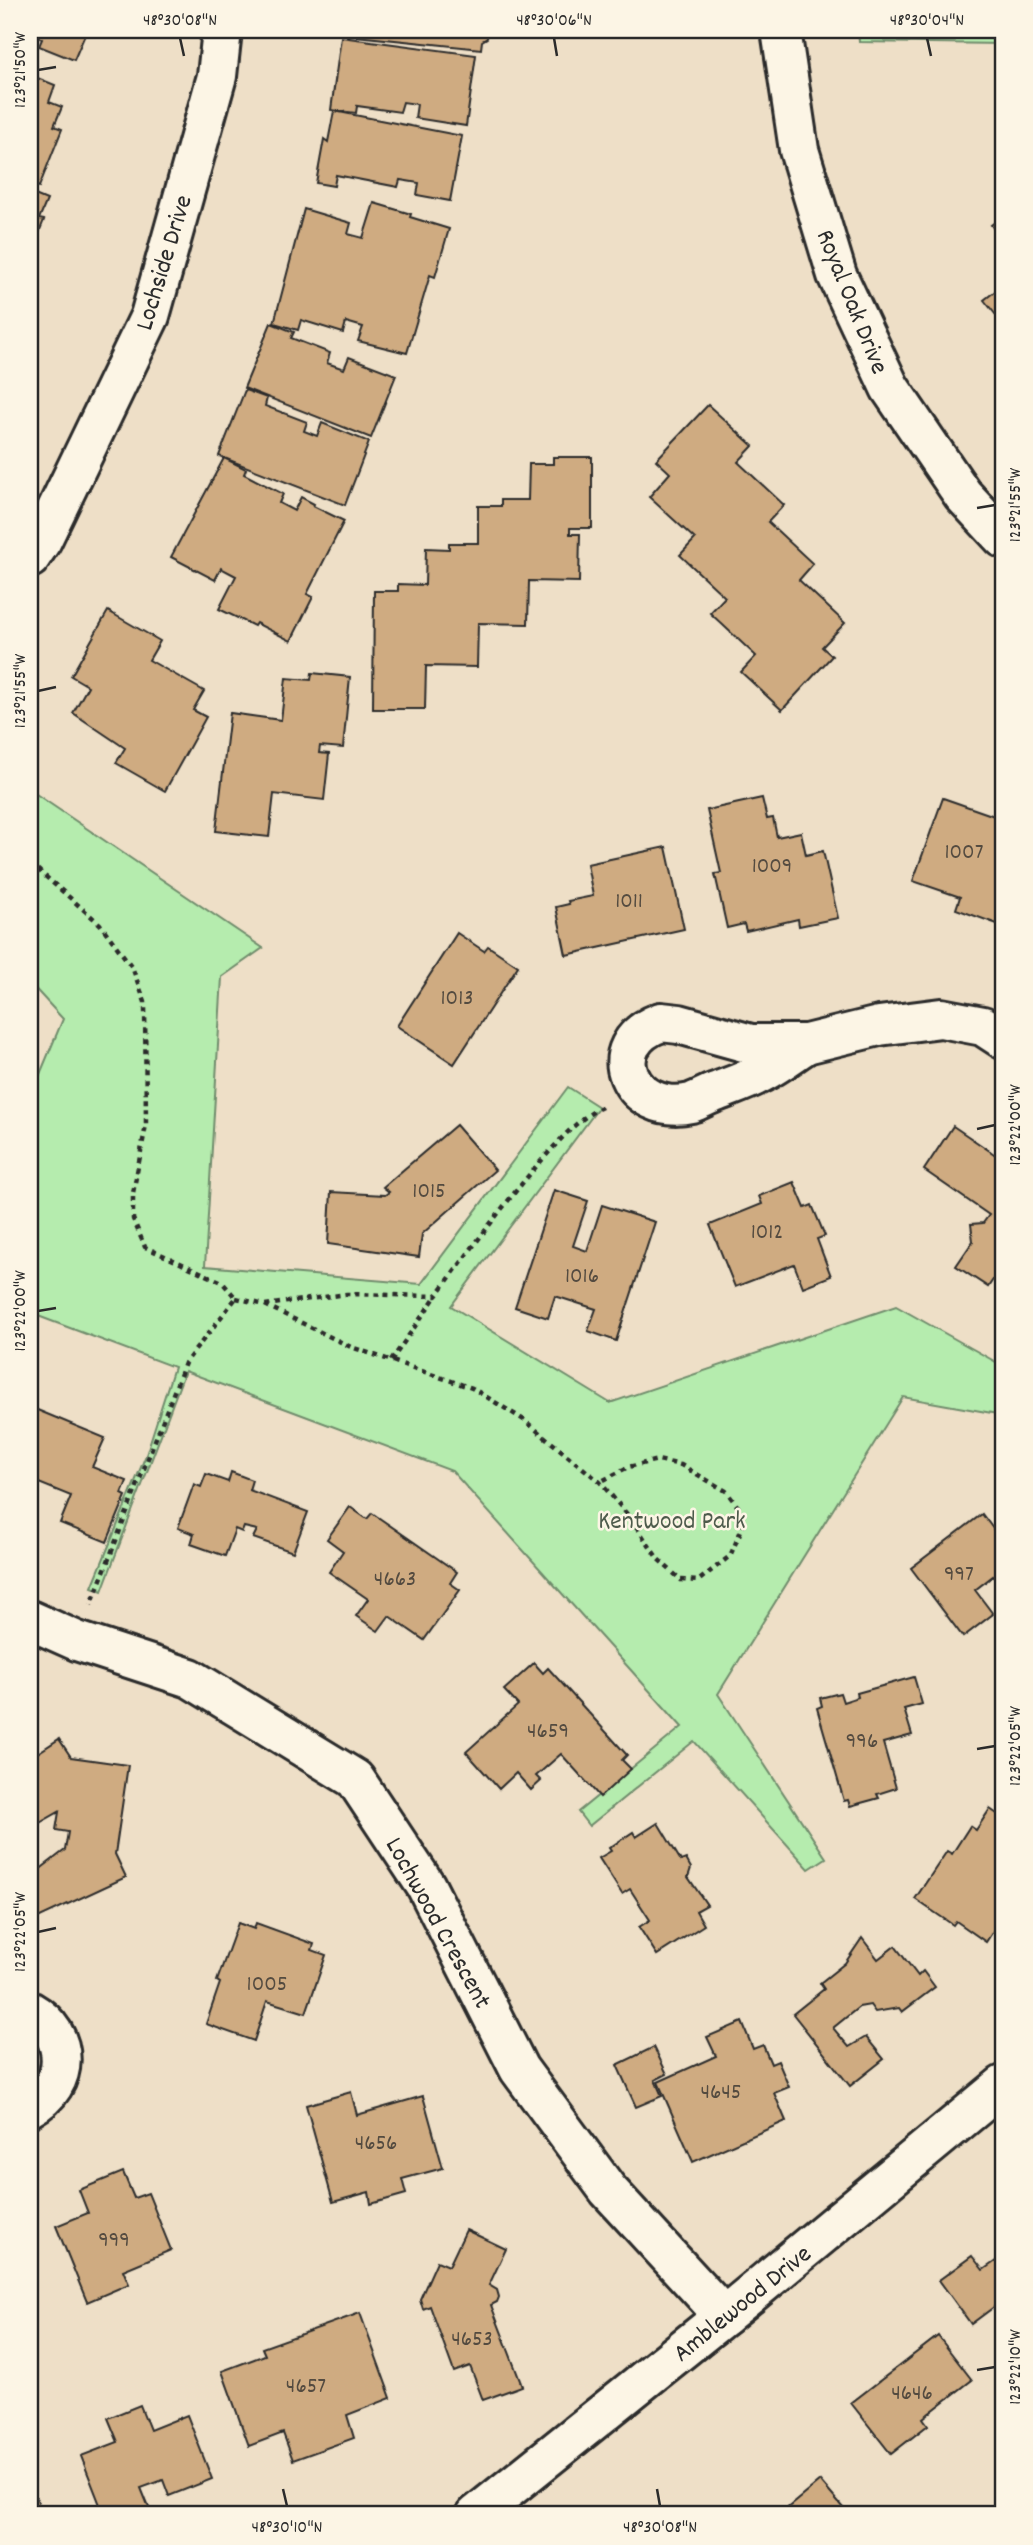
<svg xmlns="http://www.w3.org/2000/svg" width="1033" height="2545" font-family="Dekko,sans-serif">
<rect width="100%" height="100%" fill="#eedfc7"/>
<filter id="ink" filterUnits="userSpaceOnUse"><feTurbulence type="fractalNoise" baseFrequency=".0143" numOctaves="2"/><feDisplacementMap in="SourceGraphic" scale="14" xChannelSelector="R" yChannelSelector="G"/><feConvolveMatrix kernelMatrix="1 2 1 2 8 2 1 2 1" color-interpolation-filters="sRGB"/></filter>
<g filter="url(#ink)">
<g fill="#b5ecae" stroke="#708c6c" stroke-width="2">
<polygon points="858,30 1003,30 1003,44 859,42"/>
<polygon points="30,790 263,948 222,977 205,1266 421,1284 568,1087 599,1107 451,1306 610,1403 896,1306 1003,1366 1003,1415 903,1397 718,1694 826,1858 809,1869 694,1741 589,1826 578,1812 682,1727 452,1471 185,1371 102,1591 92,1587 146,1455 174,1367 30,1313 30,1098 63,1019 30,983"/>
</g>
<g fill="#cfab81" stroke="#2b2b2b" stroke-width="2">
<polygon points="30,30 87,30 74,60 39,46 42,39 30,33"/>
<polygon points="348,30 488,30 487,38 482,41 481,49 347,35"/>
<polygon points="341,37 476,55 466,126 415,118 417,104 403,102 400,112 357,106 356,113 331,110"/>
<polygon points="30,75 55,85 49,102 62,107 54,126 62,129 39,187 30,183"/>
<polygon points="334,111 462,136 450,201 417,195 419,183 400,180 398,187 336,175 334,186 316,183 324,139 328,142"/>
<polygon points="30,193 47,200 39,219 44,220 30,255"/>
<polygon points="374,203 411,214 410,217 449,229 435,277 430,275 407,353 358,341 363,327 346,322 343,333 301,320 298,330 274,323 304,209 351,223 348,234 363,238"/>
<polygon points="1003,216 1003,241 991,225"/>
<polygon points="1003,285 1003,324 984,300"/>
<polygon points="271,323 294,332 291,338 330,353 327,363 344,369 349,357 396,375 371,438 244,388"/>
<polygon points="245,390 267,398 265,406 307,422 304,431 317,436 322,423 369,442 345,505 219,456"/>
<polygon points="708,405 753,446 738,462 784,505 768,522 813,564 799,580 845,623 822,647 832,656 782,710 741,672 756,656 710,613 725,597 680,555 695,539 649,497 670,473 656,460"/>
<polygon points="553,457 592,457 592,528 570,528 570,534 580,534 579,582 529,581 528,624 478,623 477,667 426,666 425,709 373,709 374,591 398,591 398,584 425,585 426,548 449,549 449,543 478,543 478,506 501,506 501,500 528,500 529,464 553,464"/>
<polygon points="224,458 246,469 244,474 283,494 279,503 294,511 301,497 314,504 313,506 344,521 307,594 313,597 291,641 256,623 254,626 219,609 236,576 221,568 215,580 171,557"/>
<polygon points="108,611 160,641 149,660 204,691 193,710 206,717 165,791 116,763 125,748 73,713 88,686 71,676"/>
<polygon points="312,673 350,677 343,748 320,746 319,753 329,754 324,800 274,794 269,837 216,831 230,713 281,720 286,678 311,680"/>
<polygon points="762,798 767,819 773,818 777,837 801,832 806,855 823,851 838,918 799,926 798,919 746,931 744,924 727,928 715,874 721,873 707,810"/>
<polygon points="943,798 1003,819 1003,908 997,924 956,909 960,897 913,881"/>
<polygon points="666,847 684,929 566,955 556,907 569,904 568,901 593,896 587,864"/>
<polygon points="457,933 484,951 488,946 518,966 454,1064 397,1026"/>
<polygon points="456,1125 495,1170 422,1234 419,1257 328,1244 331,1192 385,1195 389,1192 383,1187"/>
<polygon points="953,1126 1003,1160 1003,1265 988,1287 956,1266 973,1241 971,1224 983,1223 989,1215 924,1170"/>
<polygon points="794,1182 805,1208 812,1205 825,1236 817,1239 831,1276 803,1287 794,1264 735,1287 710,1225 762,1204 759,1196"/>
<polygon points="554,1190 588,1201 573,1246 587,1251 602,1205 655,1222 616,1341 588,1331 596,1309 555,1296 548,1318 515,1307"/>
<polygon points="30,1407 105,1438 92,1467 127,1481 122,1494 126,1496 107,1542 60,1523 71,1496 39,1483 36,1490 30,1487"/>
<polygon points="231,1472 252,1480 249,1490 308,1512 293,1552 253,1538 257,1530 244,1527 242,1532 235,1529 225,1556 191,1544 194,1534 178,1528 194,1484 201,1487 206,1474 228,1482"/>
<polygon points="350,1507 367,1519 372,1513 457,1572 450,1583 460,1590 424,1640 389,1616 378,1631 356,1616 368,1599 329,1572 343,1551 327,1539"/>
<polygon points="982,1514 1003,1542 1003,1589 993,1576 975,1590 993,1614 963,1637 911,1568"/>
<polygon points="534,1663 543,1673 548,1668 627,1755 622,1760 631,1769 600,1797 561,1754 536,1776 541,1781 531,1790 516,1773 499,1789 466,1752 518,1705 504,1690"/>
<polygon points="914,1677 922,1704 904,1709 912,1735 883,1743 896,1788 877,1794 879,1798 850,1806 848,1800 844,1801 817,1708 822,1706 820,1698 840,1693 843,1702 858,1697 857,1693"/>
<polygon points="59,1739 71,1757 128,1765 115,1854 126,1877 38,1918 30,1900 30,1877 65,1850 68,1832 56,1830 59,1812 36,1825 30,1814 30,1758"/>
<polygon points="990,1809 1003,1818 1003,1916 986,1942 956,1921 953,1925 915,1899 947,1851 952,1854 970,1826 976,1830"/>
<polygon points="658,1823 681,1861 686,1859 691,1868 688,1877 707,1905 696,1911 704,1925 657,1955 639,1927 650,1920 630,1889 622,1894 599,1858 611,1851 609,1848 633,1832 636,1837"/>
<polygon points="238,1923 254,1929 256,1923 314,1944 312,1950 326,1955 306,2013 267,2001 254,2041 206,2024 220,1983 217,1981"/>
<polygon points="862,1938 878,1959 895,1946 918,1976 923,1971 935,1987 902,2012 899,2008 875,2012 870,2005 859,2007 833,2028 849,2047 866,2037 884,2059 850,2086 793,2014 824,1989 820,1983 845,1963"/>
<polygon points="742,2022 753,2049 763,2045 771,2064 778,2061 789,2087 774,2093 786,2121 693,2162 658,2082 716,2056 707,2037"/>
<polygon points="654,2047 667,2074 655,2080 662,2096 636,2107 617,2065"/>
<polygon points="351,2092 357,2115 423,2096 443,2168 402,2179 406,2194 371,2204 369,2192 333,2202 306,2105"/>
<polygon points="123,2172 134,2198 148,2193 171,2250 123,2270 129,2284 87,2302 56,2226 88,2213 79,2190"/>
<polygon points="466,2230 506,2249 489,2285 497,2290 499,2297 497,2302 491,2305 522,2386 483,2400 470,2366 454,2372 430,2306 423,2309 420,2299 437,2261 449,2266"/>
<polygon points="972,2256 983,2270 1003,2256 1003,2320 994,2307 971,2324 939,2280"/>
<polygon points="360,2313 391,2398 347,2415 354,2438 293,2460 283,2433 249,2446 222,2371 265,2355 262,2348"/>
<polygon points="938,2336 972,2380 923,2418 928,2425 891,2454 851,2403"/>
<polygon points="140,2405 150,2430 187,2415 212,2479 169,2496 163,2480 141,2488 152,2515 104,2515 81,2456 118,2442 108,2418"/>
<polygon points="820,2481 849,2515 779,2515"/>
<polygon points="36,2497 43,2515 30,2515 30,2499"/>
</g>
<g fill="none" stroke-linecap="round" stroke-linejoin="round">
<defs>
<g id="street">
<polyline points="30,558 42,540 150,316 217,76 222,30"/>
<path d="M 661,1022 L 679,1024 L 751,1044 L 806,1044 C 791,1054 777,1065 761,1073 C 747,1081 731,1086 716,1092 C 708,1095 699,1100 691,1103 C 631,1117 597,1045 661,1022 Z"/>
<polyline points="806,1044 879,1026 941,1018 983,1026 1003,1039"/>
<polyline points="30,1620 77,1641 190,1678 355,1779 426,1886 519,2069 608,2190 724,2316"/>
<path d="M 30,2011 C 71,2034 71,2085 30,2107"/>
<polyline points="476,2515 724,2316 1003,2085"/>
</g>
<polyline id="secondary" points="781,30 799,150 837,275 890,388 963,495 1003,538"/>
</defs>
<use href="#street" stroke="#2b2b2b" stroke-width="44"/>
<use href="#secondary" stroke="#2b2b2b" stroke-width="44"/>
<g stroke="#2b2b2b" stroke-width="4.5" stroke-dasharray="5 5" stroke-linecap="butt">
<polyline points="30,863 100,924 132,967 145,1002 146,1125 133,1193 133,1219 145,1247 222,1282 236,1298 185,1363 91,1605"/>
<path d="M 236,1298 L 265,1305 L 347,1294 L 436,1296 C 471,1250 504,1203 542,1160 C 560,1140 577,1119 602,1107"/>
<polyline points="265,1305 351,1347 472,1388 524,1420 600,1482 632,1520 658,1559 681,1580 698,1581 730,1556 743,1526 742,1512 726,1491 681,1465 658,1460 628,1467 600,1482"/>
<polyline points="391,1361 436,1296"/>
</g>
<use href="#street" stroke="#fcf5e5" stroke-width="38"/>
<use href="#secondary" stroke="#fcf5e5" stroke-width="38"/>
</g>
</g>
<path fill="none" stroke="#2b2b2b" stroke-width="2.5" d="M 180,38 L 184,56M 554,38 L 557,56M 927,38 L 931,56M 38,70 L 56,67M 977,508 L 995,505M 38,691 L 56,687M 977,1129 L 995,1125M 38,1311 L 56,1308M 977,1749 L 995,1746M 38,1932 L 56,1928M 977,2370 L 995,2367M 283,2489 L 287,2506M 657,2489 L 660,2506"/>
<g text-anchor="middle" stroke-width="5" stroke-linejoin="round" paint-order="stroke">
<g font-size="23" fill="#544b40">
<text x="964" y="858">1007</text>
<text x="772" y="872">1009</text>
<text x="629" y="907">1011</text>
<text x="457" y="1004">1013</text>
<text x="429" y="1197">1015</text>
<text x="767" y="1238">1012</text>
<text x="582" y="1282">1016</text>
<text x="959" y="1580">997</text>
<text x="395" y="1585">4663</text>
<text x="548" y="1737">4659</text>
<text x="862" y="1747">996</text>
<text x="267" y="1990">1005</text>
<text x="721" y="2098">4645</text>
<text x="376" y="2149">4656</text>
<text x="114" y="2246">999</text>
<text x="472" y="2345">4653</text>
<text x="306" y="2392">4657</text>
<text x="912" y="2399">4646</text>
</g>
<g font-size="26" fill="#2b2b2b" stroke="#fcf5e5">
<text transform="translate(162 262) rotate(-73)" y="9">Lochside Drive</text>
<text transform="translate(854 301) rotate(68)" y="9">Royal Oak Drive</text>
<text transform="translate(440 1922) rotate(61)" y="9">Lochwood Crescent</text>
<text transform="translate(741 2302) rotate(-39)" y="9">Amblewood Drive</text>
</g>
<g font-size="26" fill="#4e5b4c" stroke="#fcf5e5">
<text x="672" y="1528">Kentwood Park</text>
</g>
</g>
<rect width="1033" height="2545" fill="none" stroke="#fcf5e5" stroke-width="77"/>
<rect x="38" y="38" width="957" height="2468" fill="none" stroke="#2b2b2b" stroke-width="2.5"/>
<g font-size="18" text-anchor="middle" fill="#2b2b2b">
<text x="180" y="25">48°30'08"N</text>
<text x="554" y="25">48°30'06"N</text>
<text x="927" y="25">48°30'04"N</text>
<text transform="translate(19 70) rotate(-90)" y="6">123°21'50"W</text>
<text transform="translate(1014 505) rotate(-90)" y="6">123°21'55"W</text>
<text transform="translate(19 691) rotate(-90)" y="6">123°21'55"W</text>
<text transform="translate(1014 1125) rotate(-90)" y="6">123°22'00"W</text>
<text transform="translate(19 1311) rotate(-90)" y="6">123°22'00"W</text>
<text transform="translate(1014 1746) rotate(-90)" y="6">123°22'05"W</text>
<text transform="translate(19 1932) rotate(-90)" y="6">123°22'05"W</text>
<text transform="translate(1014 2367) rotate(-90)" y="6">123°22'10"W</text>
<text x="287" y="2532">48°30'10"N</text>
<text x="660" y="2532">48°30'08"N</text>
</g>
</svg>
